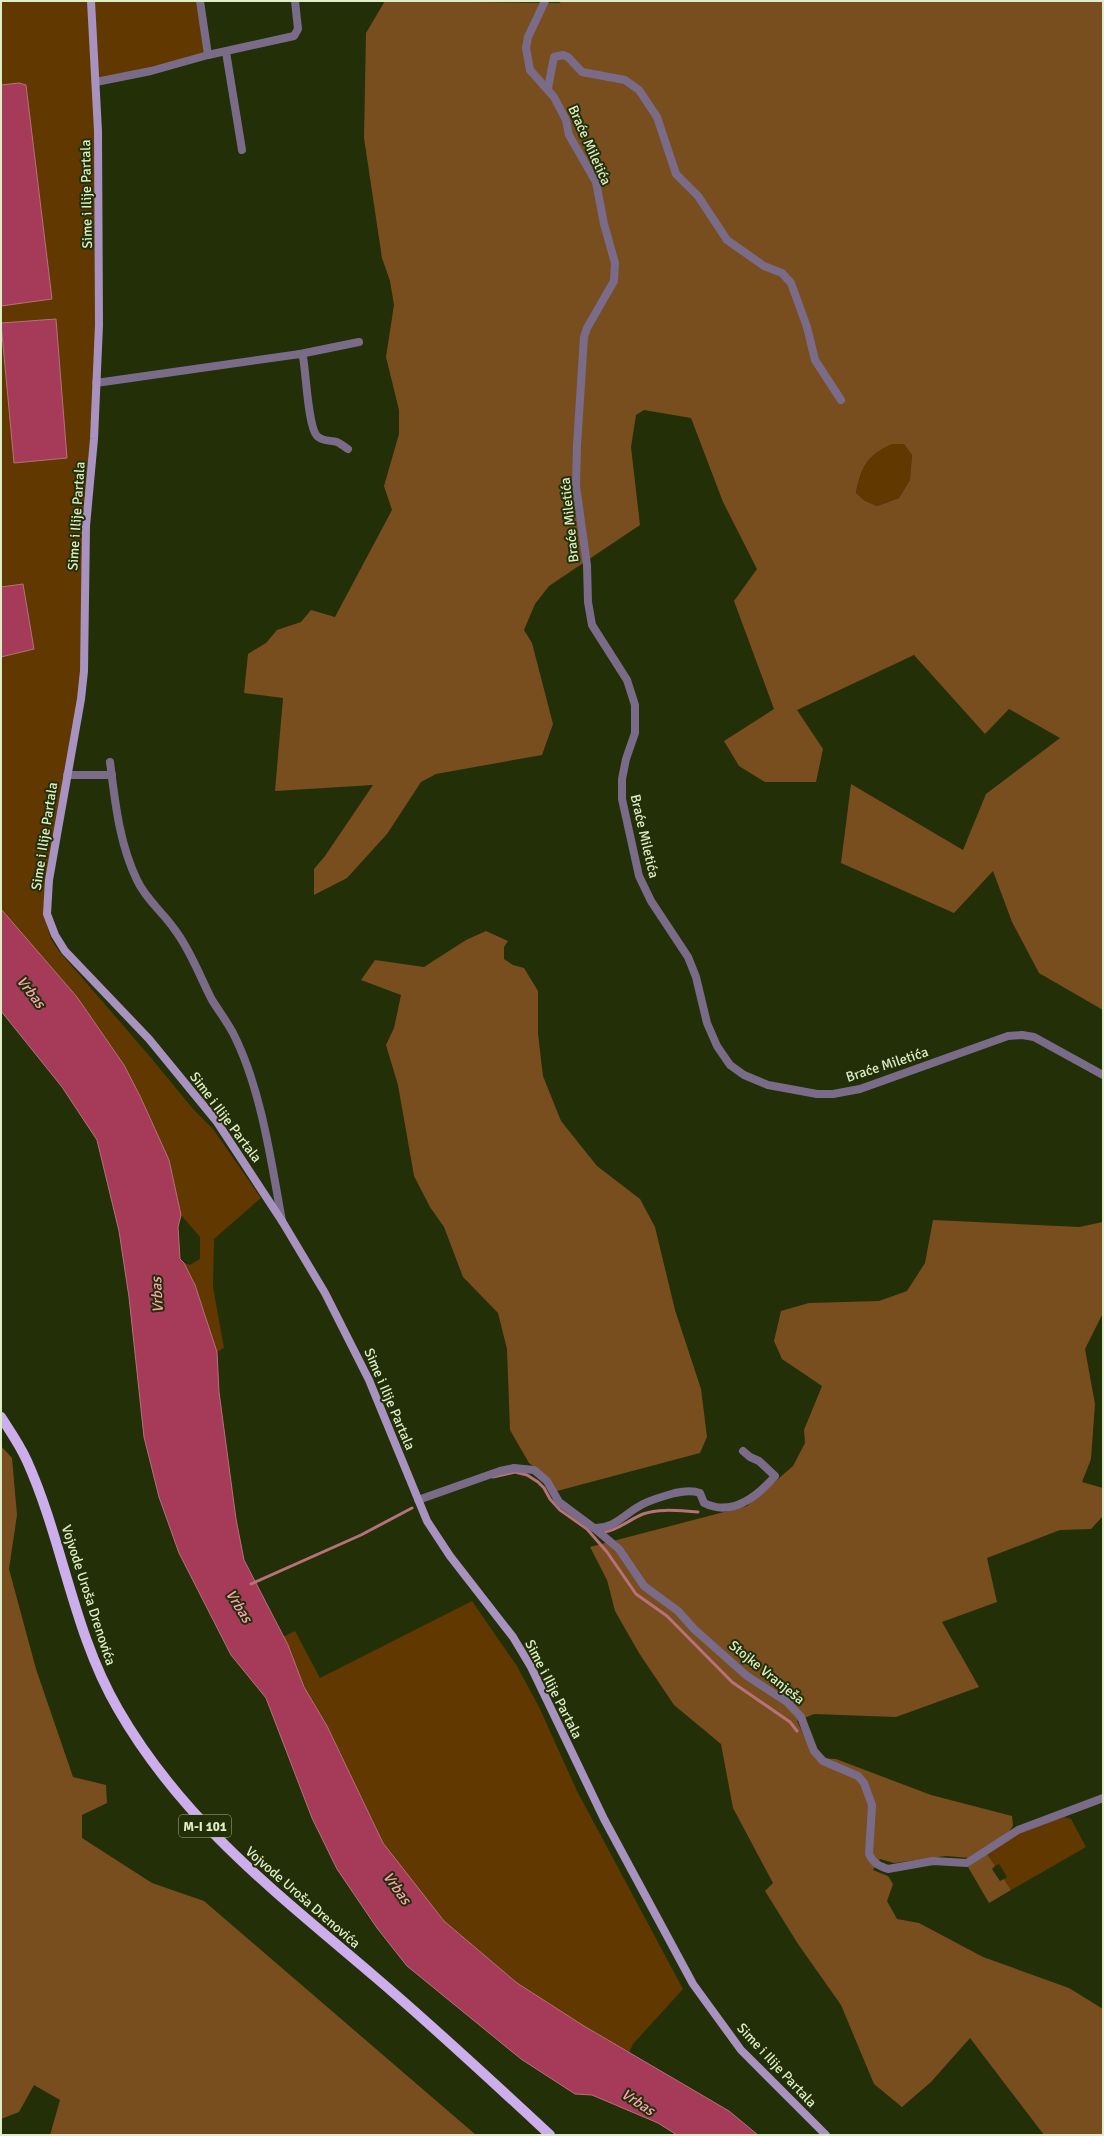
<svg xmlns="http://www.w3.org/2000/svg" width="1104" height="2136" font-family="Signika,sans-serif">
<rect width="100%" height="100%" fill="#222f07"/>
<g fill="#613800">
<polygon points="1,1 197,1 204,56 96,83 99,325 86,526 84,671 44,915 51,939 59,951 152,1059 193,1109 213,1129 261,1198 214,1239 213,1287 224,1348 217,1352 211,1339 205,1313 184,1263 190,1265 200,1259 200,1237 181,1215 169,1160 124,1065 77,997 1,909"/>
<path d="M 892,444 L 904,444 L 912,455 L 910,480 L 899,498 L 877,506 L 865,501 L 856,493 C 861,467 867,455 892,444 Z"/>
<polygon points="472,1601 517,1666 540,1709 577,1791 683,1989 633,2044 629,2053 584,2026 517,1983 444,1921 383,1843 327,1726 304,1687 283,1637 295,1631 320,1678"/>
<polygon points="1064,1817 1071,1819 1086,1847 1011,1890 1004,1879 1007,1877 999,1864 995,1866 987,1854 1019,1833"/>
</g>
<g fill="#794e1e" fill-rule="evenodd">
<path d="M 385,1 L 559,3 L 563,1 L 1103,1 L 1103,1010 L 1039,973 L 1012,922 L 993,871 L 954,913 L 841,863 L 851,784 L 963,850 L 986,794 L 1060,738 L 1009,709 L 985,734 L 914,655 L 797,710 L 823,749 L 816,782 L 765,782 L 739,766 L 724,741 L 774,709 L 734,601 L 757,569 L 723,502 L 691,418 L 644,410 L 636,415 L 631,447 L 640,525 L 549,586 L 535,604 L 524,630 L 532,643 L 553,724 L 542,755 L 436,774 L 421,782 L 387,834 L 347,878 L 314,895 L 314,869 L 325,856 L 373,785 L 275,791 L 283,698 L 244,693 L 248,654 L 266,643 L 277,630 L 301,622 L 311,610 L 335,617 L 392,510 L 384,486 L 399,434 L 399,410 L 386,357 L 394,305 L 390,281 L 382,258 L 364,138 L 366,33 ZM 892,444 L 904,444 L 912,455 L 910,480 L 899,498 L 877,506 L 865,501 L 856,493 C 861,467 867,455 892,444 Z"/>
<polygon points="486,931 508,941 504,947 504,959 513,965 524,968 538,991 538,1034 543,1076 561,1121 597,1166 640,1199 655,1227 675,1310 701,1389 707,1437 700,1453 557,1491 550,1479 529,1463 510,1430 507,1349 498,1313 463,1277 444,1227 430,1207 414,1176 398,1085 386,1045 394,1028 401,995 361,980 375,960 424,967 466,940"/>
<polygon points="933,1220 1079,1227 1103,1222 1103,1313 1085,1349 1095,1404 1091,1459 1082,1482 1103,1488 1103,1516 1091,1529 1060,1530 987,1558 997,1602 942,1622 979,1687 896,1717 814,1714 797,1721 815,1758 836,1759 931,1795 1012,1816 1013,1826 1008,1833 970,1858 946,1856 894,1863 880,1859 873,1870 888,1876 893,1884 887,1901 897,1919 919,1923 983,1957 1069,1988 1103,2009 1103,2135 1044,2135 970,2038 931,2082 902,2107 874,2084 841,2005 798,1944 765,1891 773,1883 733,1808 721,1744 674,1705 639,1653 615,1611 607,1580 590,1547 747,1506 793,1466 805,1443 804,1430 822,1386 782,1359 774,1341 781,1311 809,1303 879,1301 907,1291 925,1263"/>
<polygon points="1,1446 12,1458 17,1515 9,1569 36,1669 73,1777 106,1785 107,1803 82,1815 82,1838 152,1883 204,1901 476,2135 50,2135 60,2100 34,2085 19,2112 1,2119"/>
<polygon points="987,1854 995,1866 992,1869 1000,1881 1004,1879 1011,1890 989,1903 968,1867"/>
</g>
<g fill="#a53b59" stroke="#b6717a">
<polygon points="19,83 26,85 52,299 1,306 1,85"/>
<polygon points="56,319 67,458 14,463 1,323"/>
<polygon points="23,584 34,649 1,657 1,587"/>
<polygon points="1,909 77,997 124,1065 140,1096 169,1160 181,1215 178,1227 180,1259 184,1263 195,1285 217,1352 219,1392 236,1519 244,1560 288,1645 304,1687 327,1726 383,1843 444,1921 517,1983 584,2026 729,2111 758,2135 677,2135 658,2123 592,2095 575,2094 521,2059 407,1966 377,1928 337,1869 312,1818 266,1698 231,1655 179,1553 159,1497 144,1437 129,1297 119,1231 97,1140 62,1087 1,1011"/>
</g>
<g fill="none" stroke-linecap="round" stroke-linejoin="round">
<g stroke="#b6717a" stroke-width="3">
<polyline points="493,1477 515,1472 527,1475 538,1482 544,1488 550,1499 560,1510 587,1529 607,1552 636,1594 667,1616 732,1682 790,1722 797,1731"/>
<path d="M 604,1532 C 619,1530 630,1519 643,1514 C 660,1508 680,1511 698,1512"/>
<polyline points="251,1584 361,1535 412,1508"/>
</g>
<g stroke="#7a6c89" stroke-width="8">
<polyline points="200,1 208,55"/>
<polyline points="545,1 528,37 526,48 530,70 554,97 566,120 569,135 596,182 604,224 615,263 614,281 587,328 584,337 577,445 576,486 587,565 588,602 592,625 627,680 635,705 635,733 626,759 622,779 622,799 639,876 651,901 688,957 696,977 707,1023 717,1046 730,1065 744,1075 768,1085 817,1094 833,1094 860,1089 1008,1036 1022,1035 1034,1037 1103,1075"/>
<polyline points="226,52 242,150"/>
<polyline points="96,82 151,71 208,55 294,36 298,29 295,1"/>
<polyline points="548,88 554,57 563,55 568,57 582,72 625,80 639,90 657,117 676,174 698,196 727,240 764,266 782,273 791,283 807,327 815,360 841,400"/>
<polyline points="300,354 359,342"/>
<path d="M 96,383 L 300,354 L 303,357 C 306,372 308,427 317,436 C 323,442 331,440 337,442 C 341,444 345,447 348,449"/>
<path d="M 110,762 C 115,801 119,843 137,880 C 146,900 163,912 175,930 C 191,951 200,977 212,1000 C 219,1011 227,1022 233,1033 C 261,1088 271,1160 282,1221"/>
<polyline points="67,775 112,775"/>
<path d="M 418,1500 L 500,1471 L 514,1468 L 534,1470 L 547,1481 L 559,1502 L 594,1528 L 619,1549 L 644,1586 L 678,1611 L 694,1629 L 747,1676 L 787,1702 L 801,1717 L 814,1751 L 823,1761 L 858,1776 L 864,1783 L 872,1805 L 869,1854 C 873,1863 879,1866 888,1869 L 933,1861 L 967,1863 L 1018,1830 L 1103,1798"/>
<path d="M 594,1528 C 615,1529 625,1513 643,1504 C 653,1499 664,1496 675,1493 C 684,1491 692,1490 700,1493 L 704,1503 C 732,1517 757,1497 775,1476 L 759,1461 L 750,1457 L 743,1451"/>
</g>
<polyline stroke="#a892c0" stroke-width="8" points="91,1 98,131 99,325 94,439 86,526 84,671 81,699 49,880 47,914 55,935 65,951 149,1039 217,1122 282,1221 325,1293 369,1380 427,1521 450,1556 513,1637 531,1667 604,1819 693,1984 741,2050 826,2135"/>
<path stroke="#cbaeeb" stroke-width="10" d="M 1,1417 C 10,1431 20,1445 27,1461 C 63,1541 73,1632 118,1709 C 183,1822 277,1893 374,1976 C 434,2027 492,2081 550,2135"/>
</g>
<g text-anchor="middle" stroke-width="4" stroke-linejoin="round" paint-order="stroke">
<rect fill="#222f07" stroke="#a6b58e" stroke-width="1" x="179" y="1815" width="52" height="22" rx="3"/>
<g font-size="13" font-weight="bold" fill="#deeec8">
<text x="205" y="1831">M-I 101</text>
</g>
<g font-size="14" fill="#deeec8" stroke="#222f07">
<text transform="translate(590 145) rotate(66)" y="5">Braće Miletića</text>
<text transform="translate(86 194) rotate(-91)" y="5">Sime i Ilije Partala</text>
<text transform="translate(76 516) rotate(-86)" y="5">Sime i Ilije Partala</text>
<text transform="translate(569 520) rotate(-96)" y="5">Braće Miletića</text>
<text transform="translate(44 836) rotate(-81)" y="5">Sime i Ilije Partala</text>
<text transform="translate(645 836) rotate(77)" y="5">Braće Miletića</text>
<text transform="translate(887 1064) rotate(-18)" y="5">Braće Miletića</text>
<text transform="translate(226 1117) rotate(53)" y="5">Sime i Ilije Partala</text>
<text transform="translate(390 1399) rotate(67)" y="5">Sime i Ilije Partala</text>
<text transform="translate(89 1595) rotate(72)" y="5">Vojvode Uroša Drenovića</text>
<text transform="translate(767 1672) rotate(39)" y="5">Stojke Vranješa</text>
<text transform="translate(554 1689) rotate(63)" y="5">Sime i Ilije Partala</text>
<text transform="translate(303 1897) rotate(41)" y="5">Vojvode Uroša Drenovića</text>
<text transform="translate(777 2065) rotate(47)" y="5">Sime i Ilije Partala</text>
</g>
<g font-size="15" font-style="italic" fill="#f7a2b4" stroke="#222f07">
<text transform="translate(31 992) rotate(52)" y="5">Vrbas</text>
<text transform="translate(157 1295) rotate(-93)" y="5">Vrbas</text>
<text transform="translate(239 1606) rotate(58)" y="5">Vrbas</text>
<text transform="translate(397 1888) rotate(54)" y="5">Vrbas</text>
<text transform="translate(638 2102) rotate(33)" y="5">Vrbas</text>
</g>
</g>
<rect width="1104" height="2136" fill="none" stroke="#deeec8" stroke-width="4"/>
</svg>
